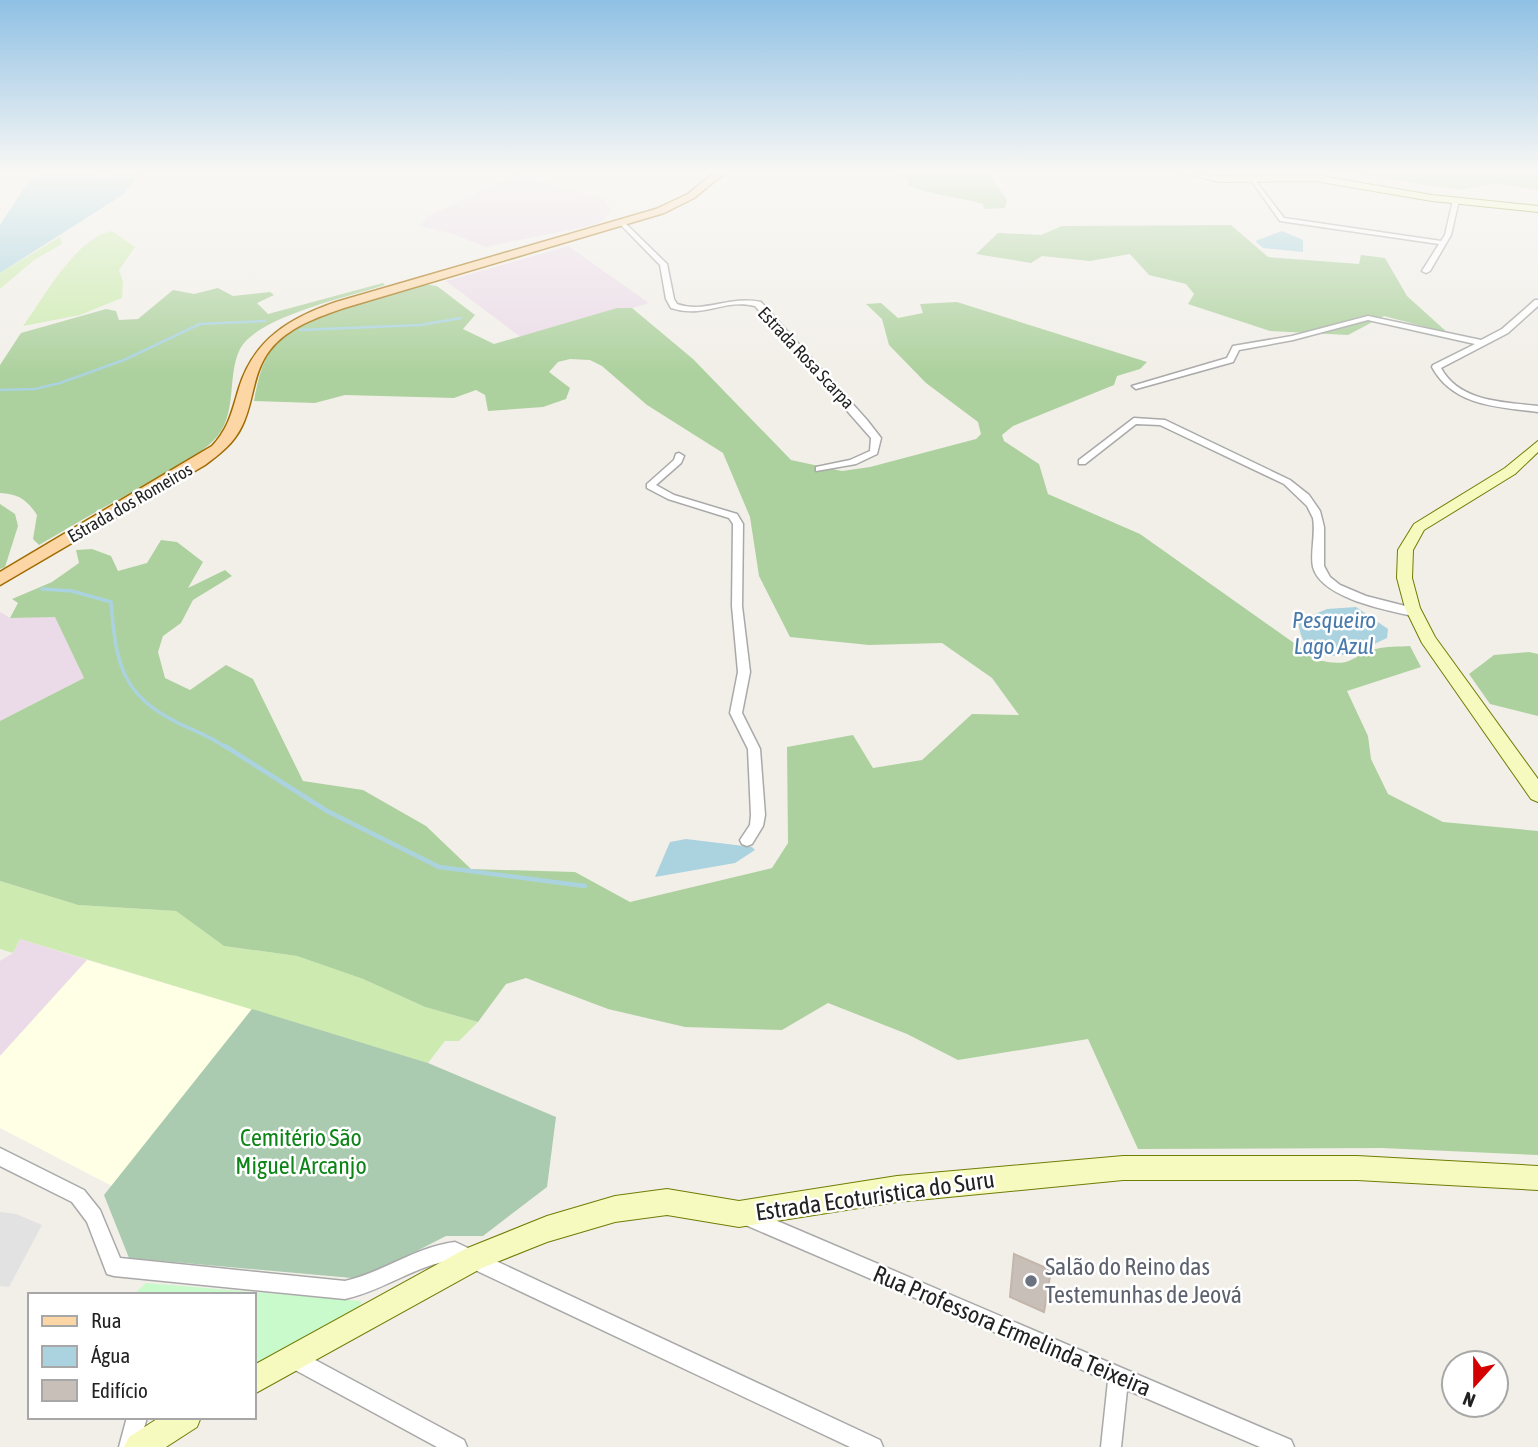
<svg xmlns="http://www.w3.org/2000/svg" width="1538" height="1447" font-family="'Asap Condensed',sans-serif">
<rect width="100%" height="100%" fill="#f2efe9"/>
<g fill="#ebdbe8">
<polygon points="517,174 605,200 611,210 603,220 594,225 485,247 454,234 420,226 429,216"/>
<polygon points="568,246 649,303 526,341 446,281"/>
<polygon points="0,612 10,618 55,616 84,678 0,721"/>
<polygon points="20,939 87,960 0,1056 0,961 13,953"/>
</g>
<polygon fill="#ffffe5" points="87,960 252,1009 112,1186 0,1128 0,1056"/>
<g fill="#cdebb0">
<path d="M 112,231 L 135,247 L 119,270 L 123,282 L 122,298 L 80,315 L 23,326 C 44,298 75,238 112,231 Z"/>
<polygon points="60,237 62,244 34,260 0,289 0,273"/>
<polygon points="0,881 78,905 176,911 224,946 297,956 363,979 425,1007 478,1022 459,1041 445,1041 428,1063 20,939 13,953 0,949"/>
</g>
<g fill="#add19e">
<path d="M 888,171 L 987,171 L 1007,200 L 1005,208 L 984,209 L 983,204 C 956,196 934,196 907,185 L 908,179 Z"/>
<polygon points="1340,171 1538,171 1538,190 1497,183 1461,190"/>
<polygon points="1231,225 1268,257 1359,264 1361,255 1385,258 1407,296 1448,333 1384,316 1348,335 1270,331 1188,304 1194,294 1186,284 1149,275 1130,254 1090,261 1042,256 1031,263 976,254 998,233 1041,235 1062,226"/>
<path d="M 383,283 L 385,285 C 351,296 256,317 240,349 C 226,377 239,416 213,441 C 188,465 153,480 123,497 C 94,512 67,529 39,545 L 33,539 L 37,515 C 27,500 19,494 0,493 L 0,365 L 21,333 L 106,309 L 116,311 L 119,320 L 138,319 L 173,290 L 194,294 L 218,288 L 233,296 L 270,292 L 274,295 L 257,303 L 268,314 Z"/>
<path d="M 424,284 L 437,286 L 475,315 L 463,329 L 494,344 L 617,308 L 632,308 L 693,359 L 791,460 L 842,471 L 870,467 L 976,439 L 981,434 L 978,422 L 926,383 L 889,345 L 882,319 L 866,304 L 881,303 L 898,318 L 923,313 L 920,304 L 957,302 L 1147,362 L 1140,369 L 1117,376 L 1114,385 L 1013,426 L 1002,435 L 1004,441 L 1039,464 L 1048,494 L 1140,534 L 1318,660 C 1354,668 1348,657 1376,649 C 1386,646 1399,647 1410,646 L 1421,667 L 1347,691 L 1368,736 L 1371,759 L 1388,794 L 1443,822 L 1538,831 L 1538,1155 L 1381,1148 L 1138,1149 L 1088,1039 L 958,1060 L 907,1034 L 828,1003 L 782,1030 L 685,1027 L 608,1009 L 526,978 L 506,984 L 478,1022 L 425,1007 L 363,979 L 297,956 L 224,946 L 176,911 L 78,905 L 0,881 L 0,721 L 84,678 L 55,617 L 10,618 L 18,603 L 12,599 L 52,582 L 79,563 L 76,550 L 92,549 L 111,556 L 118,571 L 147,563 L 161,540 L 177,542 L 203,562 L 188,588 L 225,570 L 232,576 L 193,600 L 181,623 L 163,636 L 158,652 L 165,678 L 190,690 L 226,665 L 253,679 L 303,781 L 363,790 L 426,826 L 471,869 L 575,872 L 630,902 L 772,868 L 788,843 L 787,747 L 853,735 L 873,768 L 922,760 L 972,714 L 1019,715 L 992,678 L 942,643 L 869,645 L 790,637 L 759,576 L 750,517 L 723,453 L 647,405 L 602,366 L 590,360 L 570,359 L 558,362 L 549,372 L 570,388 L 566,399 L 543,407 L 488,411 L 485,395 L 476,390 L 454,398 L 345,395 L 315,403 L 254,401 C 258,380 262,358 278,342 C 310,309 381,297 424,284 Z"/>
<polygon points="0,504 15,514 18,526 5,567 0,569"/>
<polygon points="1529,652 1538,654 1538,716 1490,704 1469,674 1494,655"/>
</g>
<polygon fill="#aacbaf" points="252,1009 428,1063 556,1117 547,1187 483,1236 446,1236 366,1277 352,1278 129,1258 104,1195"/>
<polygon fill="#c8facc" points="146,1283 336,1299 361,1301 360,1309 254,1366 254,1295 133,1295"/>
<polygon fill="#e2e2e2" points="0,1212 16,1214 42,1225 9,1287 0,1286"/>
<g fill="#aad3df">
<polygon points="95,171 98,178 113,176 117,171 143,171 124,194 0,273 0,225 32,176"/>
<polygon points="1282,231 1303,240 1303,252 1263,248 1255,241"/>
<path d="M 1356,607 L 1388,629 L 1387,638 C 1355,654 1304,675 1298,621 L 1327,609 Z"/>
<polygon points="686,839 752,847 755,850 735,863 655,877 670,842"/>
</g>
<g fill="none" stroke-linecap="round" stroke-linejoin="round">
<polyline stroke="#aad3df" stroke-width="2" points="456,319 461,318"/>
<g stroke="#aad3df" stroke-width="2.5">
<polyline points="300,330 420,325 461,318"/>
<polyline points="0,390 35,389 60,383 124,360 200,324 265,321"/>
</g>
<path stroke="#aad3df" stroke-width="3.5" d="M 42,589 L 72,591 L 111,602 C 116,662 120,694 178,723 C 195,731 212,737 227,748"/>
<polyline stroke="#aad3df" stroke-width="4.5" points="225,746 327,811 439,867 585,886"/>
</g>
<polygon fill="#c7bfb8" stroke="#c4b6ab" stroke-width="2" points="1014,1254 1051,1270 1044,1312 1010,1297"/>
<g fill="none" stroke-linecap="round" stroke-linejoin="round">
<defs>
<g id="street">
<polygon points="1248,176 1252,176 1284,218 1441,241 1445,235 1453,200 1456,198 1459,200 1451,235 1430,271 1426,273 1422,271 1439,244 1280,221"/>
<path d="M 619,221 L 623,221 L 667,264 L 674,299 L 677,304 C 705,314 729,295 761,302 L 867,420 L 881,438 L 877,454 L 856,464 L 816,471 L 816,467 L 850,460 L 870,451 L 871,438 L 755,306 C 725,298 704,319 671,308 L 666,299 L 660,265 L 619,223 Z"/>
<path d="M 1535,300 L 1538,300 L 1538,306 L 1508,333 L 1441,368 C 1459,402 1504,402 1538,406 L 1538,412 C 1498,407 1453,406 1432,367 L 1433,365 L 1475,344 L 1368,320 L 1293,340 L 1239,350 L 1233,362 L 1136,389 L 1132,386 L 1227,358 L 1233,346 L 1292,336 L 1368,316 L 1481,340 L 1502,329 Z"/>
<path d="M 1134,418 L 1165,420 L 1290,480 L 1309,495 L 1320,511 L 1324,527 L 1324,566 L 1330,577 L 1340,585 L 1366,596 L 1417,609 L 1418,612 L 1417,615 L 1413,616 C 1386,610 1321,598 1313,567 C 1310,553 1316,534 1313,518 L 1307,506 L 1284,484 L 1160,425 L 1136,424 L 1085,464 L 1079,464 L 1079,460 Z"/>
<polygon points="679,453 684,456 681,463 656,485 674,495 737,514 743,524 742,606 750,672 742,713 760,749 765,815 763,826 752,844 747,846 742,844 740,840 750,825 751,815 748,749 730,713 738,672 732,606 733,524 729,518 668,499 647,488 647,484 674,460 676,454"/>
<path d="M 0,1148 L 84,1190 L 100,1210 L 120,1258 L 345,1281 C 384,1272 415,1247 455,1242 L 880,1440 L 883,1447 L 850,1447 L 454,1260 C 415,1265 383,1291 345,1299 L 114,1276 L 107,1274 L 87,1222 L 72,1202 L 0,1166 Z"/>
<polygon points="747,1208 1291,1440 1294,1447 1260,1447 1127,1390 1121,1447 1101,1447 1108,1381 741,1223 738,1217 741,1211"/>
<polygon points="293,1348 464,1440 467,1447 437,1447 286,1365 283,1358 286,1351"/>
<polygon points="127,1417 147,1417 139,1447 119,1447"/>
</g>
<g id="secondary">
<polygon points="1174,171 1219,176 1315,175 1432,195 1538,206 1538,212 1432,201 1315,181 1219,182"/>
<polygon points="1538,441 1538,452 1515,474 1424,530 1413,550 1412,578 1420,608 1435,637 1538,779 1538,802 1531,799 1422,643 1405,608 1397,578 1398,550 1414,524 1505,468"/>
<polygon points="1123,1156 1357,1156 1538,1166 1538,1190 1357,1180 1123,1180 897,1202 739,1227 667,1215 615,1222 547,1242 482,1268 254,1394 254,1365 465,1249 547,1216 615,1196 667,1189 739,1201 897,1176"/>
<polygon points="160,1417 201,1417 197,1427 166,1447 124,1447 129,1437"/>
</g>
<path id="primary" d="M 716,171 L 727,171 L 694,198 L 664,213 L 344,308 C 318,317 288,327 270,350 C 252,373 254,402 242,426 C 234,443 220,454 205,465 L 0,585 L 0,572 L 212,446 C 229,428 232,411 239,388 C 254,339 290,318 336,302 L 656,209 L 688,194 Z"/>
</defs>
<use href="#street" stroke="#a9a9a9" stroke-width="3"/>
<use href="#secondary" stroke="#707d05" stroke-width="2"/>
<use href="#primary" stroke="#a06b00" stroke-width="3"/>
<use href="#street" fill="#fff" fill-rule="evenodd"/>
<use href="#secondary" fill="#f7fabf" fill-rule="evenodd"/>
<use href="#primary" fill="#fcd6a4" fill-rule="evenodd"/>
</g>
<linearGradient id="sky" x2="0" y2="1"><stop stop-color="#8fc0e4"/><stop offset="0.46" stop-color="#f9f8f5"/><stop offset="1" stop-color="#f9f8f5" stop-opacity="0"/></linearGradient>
<rect width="1538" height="373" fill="url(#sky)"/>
<circle fill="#6b7280" stroke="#fff" stroke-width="2.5" cx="1031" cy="1281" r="7"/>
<g text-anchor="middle" stroke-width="5" stroke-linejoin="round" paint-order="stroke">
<g font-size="18" fill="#222" stroke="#fff">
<text transform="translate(806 358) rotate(47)" y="6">Estrada Rosa Scarpa</text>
<text transform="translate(130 503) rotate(-30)" y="6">Estrada dos Romeiros</text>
</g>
<g font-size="23" font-style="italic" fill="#4a7aab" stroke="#fff">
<text x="1334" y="628">Pesqueiro<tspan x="1334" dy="26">Lago Azul</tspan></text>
</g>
<g font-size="24" fill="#0c8416" stroke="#fff">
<text x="301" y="1146">Cemitério São<tspan x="301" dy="28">Miguel Arcanjo</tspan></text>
</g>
<g font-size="24" fill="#222" stroke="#fff">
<text transform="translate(875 1196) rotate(-8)" y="8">Estrada Ecoturistica do Suru</text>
<text transform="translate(1012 1331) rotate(23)" y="8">Rua Professora Ermelinda Teixeira</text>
</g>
<g font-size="24" fill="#5b616d" stroke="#fff" text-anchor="start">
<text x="1045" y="1275">Salão do Reino das<tspan x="1045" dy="28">Testemunhas de Jeová</tspan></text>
</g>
</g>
<rect x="28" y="1293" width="228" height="126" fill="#ffffff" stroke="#a7a7a7" stroke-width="2"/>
<rect x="42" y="1316" width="35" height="10" fill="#fcd6a4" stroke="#a7a7a7" stroke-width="2"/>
<text x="91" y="1328" font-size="21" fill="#222222">Rua</text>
<rect x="42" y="1346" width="35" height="21" fill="#aad3df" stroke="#a7a7a7" stroke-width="2"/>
<text x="91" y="1363" font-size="21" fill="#222222">Água</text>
<rect x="42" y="1380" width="35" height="21" fill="#c7bfb8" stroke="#a7a7a7" stroke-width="2"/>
<text x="91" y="1398" font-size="21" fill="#222222">Edifício</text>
<g transform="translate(1475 1384) rotate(201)"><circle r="33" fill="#ffffff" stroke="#a7a7a7" stroke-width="2"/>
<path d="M0-5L12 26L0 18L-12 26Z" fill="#d40000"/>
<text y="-10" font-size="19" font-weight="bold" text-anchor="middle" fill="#222222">N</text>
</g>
</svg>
